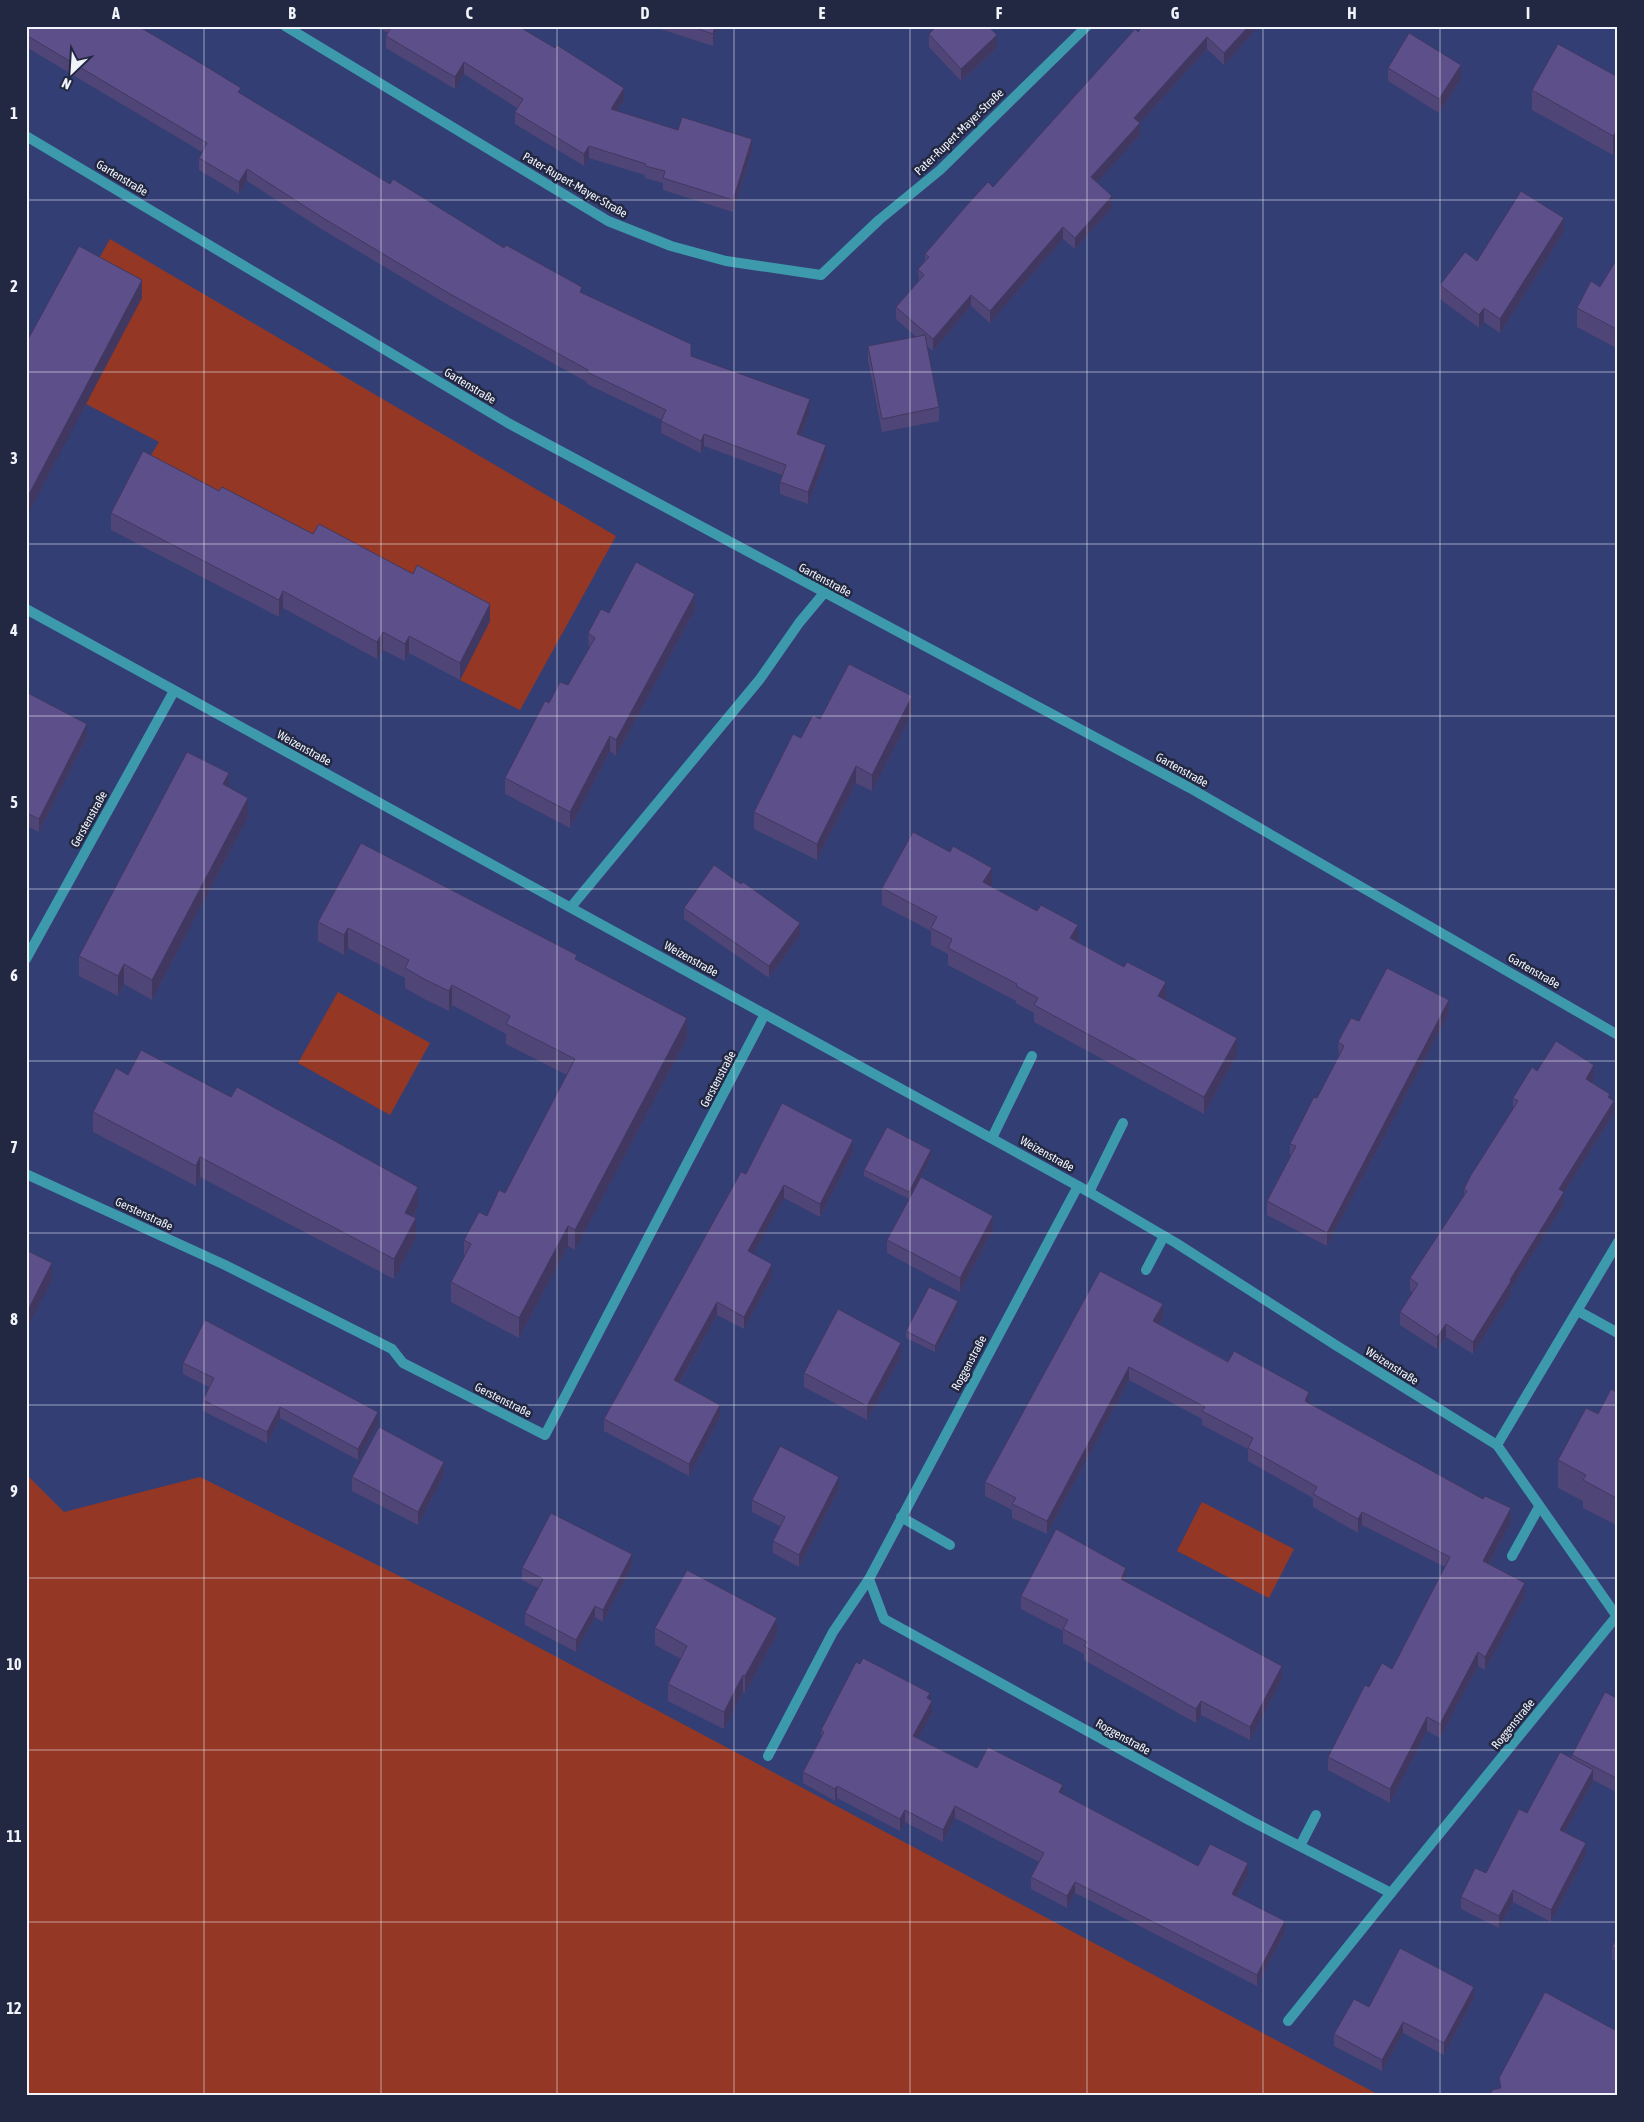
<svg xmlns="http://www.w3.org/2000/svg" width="1644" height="2122" font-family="'Asap Condensed',sans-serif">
<rect width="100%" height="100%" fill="#333e74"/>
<g fill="#943724">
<polygon points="110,239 616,536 520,710 460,680 490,621 143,468 159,442 86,404 92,271"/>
<polygon points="338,992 430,1043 390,1115 298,1063"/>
<polygon points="26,1474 64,1512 200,1477 478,1615 1381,2096 26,2096"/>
<polygon points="1202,1502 1294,1549 1269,1598 1177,1551"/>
</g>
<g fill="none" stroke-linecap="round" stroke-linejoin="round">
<g stroke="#3d9aad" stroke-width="10">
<polyline points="992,1138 1032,1056"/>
<polyline points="1089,1192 1123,1123"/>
<polyline points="1146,1270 1164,1236"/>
<polyline points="901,1517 950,1545"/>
<polyline points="1512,1556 1539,1507"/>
<polyline points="1300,1846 1316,1815"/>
</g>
<g stroke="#3d9aad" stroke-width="10">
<polyline points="285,26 608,221 671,246 726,261 821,275 879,220 940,170 1087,26"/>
<polyline points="26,609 1089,1192 1176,1243 1337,1346 1497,1445 1618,1618"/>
<polyline points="571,907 760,679 799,623 824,593"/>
<polyline points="26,959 174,691"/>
<polyline points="26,1174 225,1265 392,1349 403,1363 545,1435 765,1014"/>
<polyline points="1078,1186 869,1579 884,1619 1249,1820 1391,1893 1616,1617"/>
<polyline points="1578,1311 1618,1333"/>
<polyline points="1497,1445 1618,1242"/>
<polyline points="768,1756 833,1632 869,1579"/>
<polyline points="1288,2021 1391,1893"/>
</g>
<polyline stroke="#3d9aad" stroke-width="10" points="26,136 508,423 1190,788 1618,1035"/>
</g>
<g fill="#504577">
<polygon points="26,26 241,94 390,184 504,248 691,356 810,411 801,436 826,457 808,504 780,494 780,482 782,475 704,446 701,453 661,433 662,420 587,384 587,382 450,306 323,230 247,181 239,194 199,170 199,158 202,152 26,47"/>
<polygon points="376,26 518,26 624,100 617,111 678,130 752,151 733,212 663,190 663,183 645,178 645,175 589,158 584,166 515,124 515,112 517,108 464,74 455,89 386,48 386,36 388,33"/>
<polygon points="651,26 718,26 713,46"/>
<polygon points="931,26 992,26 990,28 997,48 961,81 929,47 929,34 934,30"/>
<polygon points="1259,26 1224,65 1207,49 1140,123 1140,135 1097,182 1112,208 1075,249 1063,239 990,323 971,306 933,351 927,346 939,407 939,421 882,432 868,360 868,346 916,337 896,319 896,307 919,282 918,269 925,262 925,254 993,187 1138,32"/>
<polygon points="1388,68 1461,79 1439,113 1388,81"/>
<polygon points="1618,77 1618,149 1613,155 1532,110 1532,90"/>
<polygon points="1564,232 1500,333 1484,322 1479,328 1440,299 1440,285 1477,261"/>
<polygon points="1618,257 1618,349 1577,327 1577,308 1600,287"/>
<polygon points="219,491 313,534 490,621 460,680 409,653 405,661 383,650 377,659 283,608 279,617 111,530 111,513"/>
<polygon points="695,610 616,756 610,751 570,828 505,794 505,778 568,685 589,649 588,633 609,613"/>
<polygon points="26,692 87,737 39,832 27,826"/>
<polygon points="912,713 872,791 856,783 817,860 754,829 754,812 801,738 820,719"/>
<polygon points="229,787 248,817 152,1000 124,984 118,996 79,976 79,956"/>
<polygon points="992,885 991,886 1166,999 1165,1000 1237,1055 1204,1114 1034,1022 1034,1013 1016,1003 1016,1001 948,965 948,954 931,945 931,931 882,905 882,888"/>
<polygon points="684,908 800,935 769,978 684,919"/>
<polygon points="318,922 577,960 687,1038 575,1250 568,1246 519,1338 451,1302 451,1282 464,1257 464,1240 487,1216 505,1193 567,1075 506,1044 506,1034 452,1005 449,1011 426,1000 405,988 405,978 348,948 344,955 318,941"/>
<polygon points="1449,1013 1327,1246 1267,1215 1267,1201 1290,1157 1290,1144 1317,1098 1339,1056 1338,1042 1359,1021"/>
<polygon points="1537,1071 1594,1078 1591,1082 1610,1098 1614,1113 1564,1193 1564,1204 1511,1289 1511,1294 1473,1354 1446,1337 1437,1349 1400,1325 1400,1312 1413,1292 1410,1291 1410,1278 1464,1196 1464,1189 1513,1109 1513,1098"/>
<polygon points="128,1075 418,1207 413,1217 416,1238 394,1279 200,1177 196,1186 93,1132 93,1112"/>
<polygon points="853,1152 820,1217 784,1198 753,1254 772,1277 744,1329 717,1315 680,1383 720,1417 689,1476 604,1431 604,1419 746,1174"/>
<polygon points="931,1157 909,1199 864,1176 864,1170"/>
<polygon points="993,1230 960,1292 887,1253 887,1240"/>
<polygon points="958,1308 935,1352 906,1338 906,1331"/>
<polygon points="1163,1317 1159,1324 1309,1404 1511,1522 1489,1564 1525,1596 1485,1670 1478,1666 1440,1738 1427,1731 1390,1803 1328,1770 1328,1757 1369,1687 1392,1669 1445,1567 1362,1525 1358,1533 1313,1507 1313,1498 1248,1461 1248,1449 1202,1425 1202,1419 1129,1380 1047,1534 1012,1518 1012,1510 985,1496 985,1482"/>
<polygon points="901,1356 867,1420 804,1387 804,1373"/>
<polygon points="183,1363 378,1423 358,1460 280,1418 267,1443 203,1411 203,1400 209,1387 183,1374"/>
<polygon points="1618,1393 1618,1526 1583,1508 1583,1501 1558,1488 1558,1460"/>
<polygon points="444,1475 418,1525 352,1491 352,1477"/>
<polygon points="839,1489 799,1567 773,1553 773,1541 780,1526 752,1512 752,1500"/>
<polygon points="632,1566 603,1622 595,1617 576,1652 525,1625 525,1613 538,1588 522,1580 522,1568"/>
<polygon points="1126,1582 1282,1679 1250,1740 1201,1715 1196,1723 1084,1660 1084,1654 1063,1643 1063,1631 1021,1609 1021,1596"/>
<polygon points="655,1628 777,1635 745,1693 743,1692 724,1729 668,1701 668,1684 681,1659 655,1645"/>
<polygon points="1618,1699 1618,1793 1593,1780 1593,1781 1565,1832 1586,1855 1551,1922 1513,1902 1499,1928 1461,1909 1461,1897 1486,1873 1527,1813 1572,1758 1572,1755"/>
<polygon points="932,1713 918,1739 977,1768 1063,1794 1198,1866 1248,1875 1237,1896 1285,1932 1257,1986 1075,1893 1067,1908 1031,1889 1031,1877 1039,1862 955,1818 943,1842 905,1822 900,1831 837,1798 835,1801 803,1783 803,1772 821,1738 821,1730"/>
<polygon points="1618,1935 1618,1962 1612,1959 1612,1947"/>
<polygon points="1474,1998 1444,2055 1403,2033 1382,2071 1334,2046 1334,2034 1369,2007"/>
</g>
<g fill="#413861">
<polygon points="715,26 718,26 713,46 713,34"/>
<polygon points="1249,26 1259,26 1224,65 1224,53"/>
<polygon points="997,35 997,48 961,81 961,69"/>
<polygon points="1207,37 1207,49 1140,123 1140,135 1091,189 1091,177 1134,118"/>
<polygon points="464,62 464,74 455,89 455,77"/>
<polygon points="1461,65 1461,79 1439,113 1439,99"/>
<polygon points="624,88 624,100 611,121 611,109"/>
<polygon points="1618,129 1618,149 1613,155 1613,136"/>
<polygon points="752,139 752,151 733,212 733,200"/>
<polygon points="589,146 589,158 584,166 584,154"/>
<polygon points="247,169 247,181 239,194 239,182"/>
<polygon points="1112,196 1112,208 1075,249 1075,238"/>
<polygon points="1564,218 1564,232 1500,333 1500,319"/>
<polygon points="1063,227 1063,239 990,323 990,311"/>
<polygon points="142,280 142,298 26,518 26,500"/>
<polygon points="971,295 971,306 933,351 933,339"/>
<polygon points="1484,308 1484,322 1479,328 1479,315"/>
<polygon points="810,399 810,411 797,446 797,434"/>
<polygon points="704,434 704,446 701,453 701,441"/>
<polygon points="826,445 826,457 808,504 808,492"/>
<polygon points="283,591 283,608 279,617 279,600"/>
<polygon points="695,594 695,610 616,756 616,740"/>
<polygon points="490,604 490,621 460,680 460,663"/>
<polygon points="383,632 383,650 377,659 377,642"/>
<polygon points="409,636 409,653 405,661 405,644"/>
<polygon points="912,696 912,713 872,791 872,775"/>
<polygon points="87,724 87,737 39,832 39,819"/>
<polygon points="610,736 610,751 570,828 570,812"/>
<polygon points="856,766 856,783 817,860 817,844"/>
<polygon points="229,773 229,793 223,784"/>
<polygon points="248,798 248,817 152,1000 152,980"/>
<polygon points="27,813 27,826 26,828 26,815"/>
<polygon points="992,868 992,885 983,899 983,882"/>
<polygon points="800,923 800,935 769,978 769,966"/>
<polygon points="1078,925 1078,942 1070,938"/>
<polygon points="348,928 348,948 344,955 344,935"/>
<polygon points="124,964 124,984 118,996 118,976"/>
<polygon points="1166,982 1166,999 1158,1013 1158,996"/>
<polygon points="452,985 452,1005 449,1011 449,991"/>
<polygon points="1449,1000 1449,1013 1327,1246 1327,1233"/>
<polygon points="687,1018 687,1038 575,1250 575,1230"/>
<polygon points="1237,1038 1237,1055 1204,1114 1204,1097"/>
<polygon points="1594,1065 1594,1078 1586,1091 1586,1079"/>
<polygon points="1614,1101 1614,1113 1564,1193 1564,1204 1511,1289 1511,1294 1473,1354 1473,1342 1510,1280 1559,1189"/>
<polygon points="853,1140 853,1152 820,1217 820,1204"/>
<polygon points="931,1150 931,1157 909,1199 909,1192"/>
<polygon points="200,1157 200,1177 196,1186 196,1166"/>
<polygon points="784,1185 784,1198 748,1264 748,1251"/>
<polygon points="418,1187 418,1207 405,1233 405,1213"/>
<polygon points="993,1216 993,1230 960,1292 960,1278"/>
<polygon points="416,1218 416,1238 394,1279 394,1259"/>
<polygon points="568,1226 568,1246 519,1338 519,1318"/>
<polygon points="52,1263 52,1280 26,1330 26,1314"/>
<polygon points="772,1264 772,1277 744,1329 744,1317"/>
<polygon points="958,1301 958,1308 935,1352 935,1346"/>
<polygon points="717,1302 717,1315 674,1393 674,1380"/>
<polygon points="1163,1304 1163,1317 1153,1335 1153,1321"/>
<polygon points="1446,1324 1446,1337 1437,1349 1437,1337"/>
<polygon points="901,1343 901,1356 867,1420 867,1406"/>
<polygon points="1129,1367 1129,1380 1047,1534 1047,1521"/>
<polygon points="1309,1392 1309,1405 1305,1401"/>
<polygon points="720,1405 720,1417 689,1476 689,1464"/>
<polygon points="280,1407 280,1418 267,1443 267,1432"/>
<polygon points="378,1412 378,1423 358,1460 358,1449"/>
<polygon points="444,1462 444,1475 418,1525 418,1512"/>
<polygon points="839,1477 839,1489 799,1567 799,1555"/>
<polygon points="1511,1508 1511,1522 1483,1575 1483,1561"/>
<polygon points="1362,1512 1362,1525 1358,1533 1358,1519"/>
<polygon points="632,1554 632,1566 603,1622 603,1610"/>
<polygon points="1126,1568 1126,1582 1121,1593 1121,1579"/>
<polygon points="1525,1583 1525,1596 1485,1670 1485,1657"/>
<polygon points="595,1606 595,1617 576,1652 576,1640"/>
<polygon points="777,1618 777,1635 745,1693 745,1676"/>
<polygon points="1478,1652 1478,1666 1440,1738 1440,1724"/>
<polygon points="1282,1666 1282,1679 1250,1740 1250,1727"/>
<polygon points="743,1675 743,1692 724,1729 724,1712"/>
<polygon points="930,1693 930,1704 932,1701 932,1713 913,1748 913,1736 927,1698"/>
<polygon points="1201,1701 1201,1715 1196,1723 1196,1709"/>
<polygon points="1427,1717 1427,1731 1390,1803 1390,1789"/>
<polygon points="1593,1770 1593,1781 1560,1841 1560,1830"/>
<polygon points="1063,1785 1063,1797 1059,1792"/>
<polygon points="837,1786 837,1798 835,1801 835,1789"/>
<polygon points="955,1806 955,1818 943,1842 943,1830"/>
<polygon points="905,1810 905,1822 900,1831 900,1819"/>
<polygon points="1586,1843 1586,1855 1551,1922 1551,1910"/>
<polygon points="1248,1863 1248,1875 1232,1905 1232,1894"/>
<polygon points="1075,1882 1075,1893 1067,1908 1067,1896"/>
<polygon points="1513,1890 1513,1902 1499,1928 1499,1916"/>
<polygon points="1285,1921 1285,1932 1257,1986 1257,1975"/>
<polygon points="1474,1987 1474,1998 1444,2055 1444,2043"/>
<polygon points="1403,2022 1403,2033 1382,2071 1382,2060"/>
</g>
<g fill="#5d508a" stroke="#413861">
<polygon points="26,26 138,26 207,67 241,88 238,92 390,184 393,179 504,248 506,245 582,287 580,292 691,344 691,356 810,399 797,434 826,445 808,492 780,482 786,465 704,434 701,441 661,421 666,410 587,372 588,370 450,294 323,218 247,169 239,182 199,158 207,143 26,35"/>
<polygon points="392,26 518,26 555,48 557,45 624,88 611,109 678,130 682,117 752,139 733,200 663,178 665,171 645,166 646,164 589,146 584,154 515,112 523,99 464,62 455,77 386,36"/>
<polygon points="690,26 715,26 713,34"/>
<polygon points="937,26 988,26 997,35 961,69 929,34"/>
<polygon points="1143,26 1249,26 1224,53 1207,37 1134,118 1140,123 1091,177 1112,196 1075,238 1063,227 990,311 971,295 933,339 896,307 924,275 918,269 929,257 925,254 966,206 988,182 993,187 1135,29 1138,32"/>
<polygon points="1409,33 1461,65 1439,99 1388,68"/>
<polygon points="1558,44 1618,77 1618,129 1613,136 1532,90"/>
<polygon points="1521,191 1564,218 1500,319 1484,308 1479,315 1440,285 1465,252 1477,261"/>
<polygon points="79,246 142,280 26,500 26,343"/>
<polygon points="1618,257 1618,330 1577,308 1591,281 1600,287"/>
<polygon points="925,335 939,407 882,419 868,346"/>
<polygon points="143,451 219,491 222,487 313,534 319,524 413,574 417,565 490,604 460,663 409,636 405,644 383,632 377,642 283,591 279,600 111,513"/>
<polygon points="636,562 695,594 616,740 610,736 570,812 505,778 545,701 549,703 560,682 568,685 595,638 588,633 601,609 609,613"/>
<polygon points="849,664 912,696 872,775 856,766 817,844 754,812 793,734 801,738 813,715 820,719"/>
<polygon points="26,692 87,724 39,819 27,813 26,815"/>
<polygon points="187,752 229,773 223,784 248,798 152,980 124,964 118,976 79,956"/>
<polygon points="913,832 950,852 953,846 992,868 983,882 1037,911 1041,905 1078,925 1070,938 1124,967 1127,962 1166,982 1158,996 1237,1038 1204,1097 1034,1005 1038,998 1016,986 1017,984 948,948 952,939 931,928 937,917 882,888"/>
<polygon points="361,843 577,955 575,959 687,1018 575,1230 568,1226 519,1318 451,1282 471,1244 464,1240 479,1212 487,1216 499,1190 505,1193 575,1059 506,1024 510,1016 452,985 449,991 426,980 405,968 409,960 348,928 344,935 318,922"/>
<polygon points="714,865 741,884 743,882 800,923 769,966 684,908"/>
<polygon points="1387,968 1449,1000 1327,1233 1267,1201 1296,1146 1290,1144 1314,1097 1317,1098 1344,1046 1338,1042 1351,1018 1359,1021"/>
<polygon points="1556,1041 1594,1065 1586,1079 1610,1094 1608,1097 1614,1101 1559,1189 1564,1192 1510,1280 1511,1281 1473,1342 1446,1324 1437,1337 1400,1312 1418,1284 1410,1278 1467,1191 1464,1189 1471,1175 1518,1101 1513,1098 1532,1067 1537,1071"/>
<polygon points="141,1050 231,1097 237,1087 418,1187 405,1213 416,1218 394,1259 200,1157 196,1166 93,1112 116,1068 128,1075"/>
<polygon points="782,1103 853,1140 820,1204 784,1185 748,1251 772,1264 744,1317 717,1302 674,1380 720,1405 689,1464 604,1419 741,1172 746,1174"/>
<polygon points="887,1127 931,1150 909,1192 864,1170"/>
<polygon points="921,1177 993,1216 960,1278 887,1240"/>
<polygon points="26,1250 52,1263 26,1314"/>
<polygon points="1100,1271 1163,1304 1153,1321 1228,1362 1234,1351 1309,1392 1305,1401 1483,1499 1485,1496 1511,1508 1483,1561 1525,1583 1485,1657 1478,1652 1440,1724 1427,1717 1390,1789 1328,1757 1365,1685 1369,1687 1382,1663 1392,1669 1450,1557 1362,1512 1358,1519 1313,1494 1317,1487 1248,1448 1253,1438 1202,1411 1205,1407 1129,1367 1047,1521 1012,1504 1016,1498 985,1482"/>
<polygon points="929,1287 958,1301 935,1346 906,1331"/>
<polygon points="838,1309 901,1343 867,1406 804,1373"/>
<polygon points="205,1320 378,1412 358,1449 280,1407 267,1432 203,1400 214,1378 183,1363"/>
<polygon points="1611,1389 1618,1393 1618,1499 1583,1480 1586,1475 1558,1460 1586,1408 1598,1414"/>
<polygon points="379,1427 444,1462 418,1512 352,1477"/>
<polygon points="780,1446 839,1477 799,1555 773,1541 785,1517 752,1500"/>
<polygon points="551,1513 632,1554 603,1610 595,1606 576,1640 525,1613 543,1579 522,1568"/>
<polygon points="1056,1529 1126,1568 1121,1579 1282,1666 1250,1727 1201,1701 1196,1709 1084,1646 1087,1642 1063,1629 1068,1620 1021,1596"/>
<polygon points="687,1570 777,1618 745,1676 743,1675 724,1712 668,1684 687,1646 655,1628"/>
<polygon points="863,1658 930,1693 927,1698 932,1701 913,1736 977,1768 988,1747 1063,1785 1059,1792 1198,1866 1210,1844 1248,1863 1232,1894 1285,1921 1257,1975 1075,1882 1067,1896 1031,1877 1044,1853 955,1806 943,1830 905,1810 900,1819 837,1786 835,1789 803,1772 824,1732 821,1730 856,1662 860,1664"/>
<polygon points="1605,1692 1618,1699 1618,1779 1572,1755"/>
<polygon points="1560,1752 1593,1770 1560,1830 1586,1843 1551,1910 1513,1890 1499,1916 1461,1897 1475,1868 1486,1873 1519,1809 1527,1813"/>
<polygon points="1618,1935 1618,1950 1612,1947"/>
<polygon points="1400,1948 1474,1987 1444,2043 1403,2022 1382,2060 1334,2034 1354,1999 1369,2007"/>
<polygon points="1545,1992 1615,2030 1618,2025 1618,2096 1486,2096 1487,2094 1490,2095 1492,2090 1501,2088 1499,2078"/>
</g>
<path fill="none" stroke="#f2f4fb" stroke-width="1" stroke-opacity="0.55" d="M 204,26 L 204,2096M 381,26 L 381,2096M 557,26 L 557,2096M 734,26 L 734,2096M 910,26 L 910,2096M 1087,26 L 1087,2096M 1263,26 L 1263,2096M 1440,26 L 1440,2096M 26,200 L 1618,200M 26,372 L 1618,372M 26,544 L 1618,544M 26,716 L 1618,716M 26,889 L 1618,889M 26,1061 L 1618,1061M 26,1233 L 1618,1233M 26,1405 L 1618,1405M 26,1578 L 1618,1578M 26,1750 L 1618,1750M 26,1922 L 1618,1922"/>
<g text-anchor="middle" stroke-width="5" stroke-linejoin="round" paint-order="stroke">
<g font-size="12" fill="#f2f4fb" stroke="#222841">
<text transform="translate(959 132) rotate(-44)" y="4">Pater-Rupert-Mayer-Straße</text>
<text transform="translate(122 178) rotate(31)" y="4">Gartenstraße</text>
<text transform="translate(575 185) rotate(30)" y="4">Pater-Rupert-Mayer-Straße</text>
<text transform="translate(470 386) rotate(31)" y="4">Gartenstraße</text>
<text transform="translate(825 580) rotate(28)" y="4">Gartenstraße</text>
<text transform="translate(304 748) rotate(29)" y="4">Weizenstraße</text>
<text transform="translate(1182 770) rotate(29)" y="4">Gartenstraße</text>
<text transform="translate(89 819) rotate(-61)" y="4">Gerstenstraße</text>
<text transform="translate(691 959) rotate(29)" y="4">Weizenstraße</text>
<text transform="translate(1534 971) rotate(30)" y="4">Gartenstraße</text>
<text transform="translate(718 1079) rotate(-62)" y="4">Gerstenstraße</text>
<text transform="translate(1047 1154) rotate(29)" y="4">Weizenstraße</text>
<text transform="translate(144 1214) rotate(25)" y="4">Gerstenstraße</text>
<text transform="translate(969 1363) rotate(-62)" y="4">Roggenstraße</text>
<text transform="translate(1392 1366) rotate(32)" y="4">Weizenstraße</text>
<text transform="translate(503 1400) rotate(27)" y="4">Gerstenstraße</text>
<text transform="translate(1513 1724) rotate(-51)" y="4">Roggenstraße</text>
<text transform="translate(1123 1737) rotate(29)" y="4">Roggenstraße</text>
</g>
</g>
<rect width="1644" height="2122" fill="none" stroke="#222841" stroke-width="55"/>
<g transform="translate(72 72) rotate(205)" stroke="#222841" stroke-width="4" paint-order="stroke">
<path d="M0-4L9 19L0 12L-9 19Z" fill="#f2f4fb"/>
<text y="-8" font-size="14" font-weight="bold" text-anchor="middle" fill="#f2f4fb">N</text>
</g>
<rect x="28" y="28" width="1588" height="2066" fill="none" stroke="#f2f4fb" stroke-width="2"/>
<g font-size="16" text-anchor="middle" font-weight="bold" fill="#f2f4fb">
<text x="116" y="19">A</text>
<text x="292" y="19">B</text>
<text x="469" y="19">C</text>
<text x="645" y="19">D</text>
<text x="822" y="19">E</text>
<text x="999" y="19">F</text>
<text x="1175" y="19">G</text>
<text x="1352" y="19">H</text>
<text x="1528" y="19">I</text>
<text x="14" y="119">1</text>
<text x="14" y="292">2</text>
<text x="14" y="464">3</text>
<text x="14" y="636">4</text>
<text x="14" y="808">5</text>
<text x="14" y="981">6</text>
<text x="14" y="1153">7</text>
<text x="14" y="1325">8</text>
<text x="14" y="1497">9</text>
<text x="14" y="1670">10</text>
<text x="14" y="1842">11</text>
<text x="14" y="2014">12</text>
</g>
</svg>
